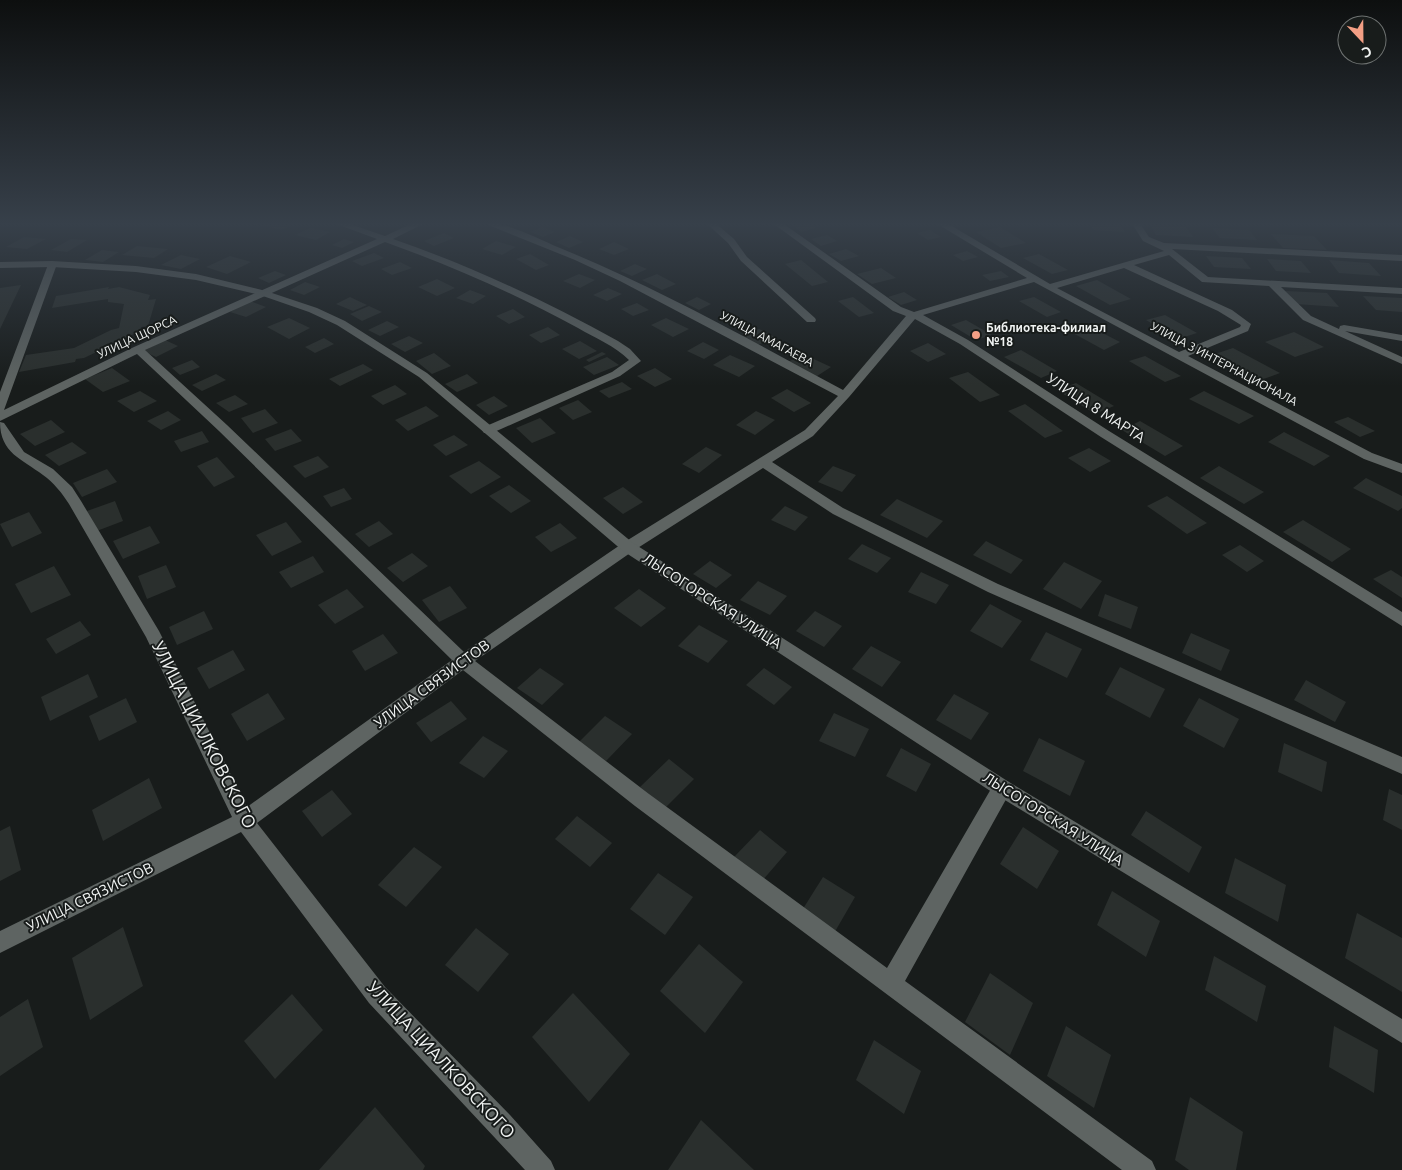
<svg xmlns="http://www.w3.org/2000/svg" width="1402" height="1170" font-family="Ubuntu,sans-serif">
<rect width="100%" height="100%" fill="#181c1b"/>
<g fill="#2a2f2d">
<polygon points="265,222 296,222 282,230 260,225"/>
<polygon points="807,222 816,228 801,232 792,225"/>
<polygon points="1089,222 1119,223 1125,232 1093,230"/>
<polygon points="1150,225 1186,227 1193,237 1156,235"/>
<polygon points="542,227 555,232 543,237 530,232"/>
<polygon points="1000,227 1026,243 1001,248 976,232"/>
<polygon points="310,228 330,232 316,240 295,235"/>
<polygon points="1212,228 1249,230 1257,240 1220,238"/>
<polygon points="930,230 941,237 928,240 917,233"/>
<polygon points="444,233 454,238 434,246 424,241"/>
<polygon points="1271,234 1314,236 1327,250 1283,248"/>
<polygon points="827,235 837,241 821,246 811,239"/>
<polygon points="570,236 583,242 569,248 556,242"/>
<polygon points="24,237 46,239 27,249 6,247"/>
<polygon points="71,239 87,240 67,252 51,250"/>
<polygon points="344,239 354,242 342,248 332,245"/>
<polygon points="496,241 516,247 502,255 482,249"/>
<polygon points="614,242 629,249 614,255 599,249"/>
<polygon points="137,246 168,249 154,258 122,255"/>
<polygon points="846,249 859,256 841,261 829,254"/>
<polygon points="102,250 119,252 103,262 85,260"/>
<polygon points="967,251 978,257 963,261 953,255"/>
<polygon points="374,253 384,258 362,266 352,261"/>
<polygon points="530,254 549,265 536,270 516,259"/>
<polygon points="1039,254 1068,270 1052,274 1023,258"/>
<polygon points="181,255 200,259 181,269 161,265"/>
<polygon points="230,256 251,262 227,274 206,267"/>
<polygon points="1206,256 1242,258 1251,269 1214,267"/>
<polygon points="1267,259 1301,261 1311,273 1276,271"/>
<polygon points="801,260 828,282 812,286 785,264"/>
<polygon points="1329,260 1369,263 1381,276 1339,273"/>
<polygon points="400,262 412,268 392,275 381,269"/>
<polygon points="635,264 647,269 632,276 620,271"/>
<polygon points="881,268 896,278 872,284 857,274"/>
<polygon points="275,271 286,275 269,283 258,278"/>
<polygon points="1001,271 1009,277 990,281 982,275"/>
<polygon points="579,274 595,280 580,288 563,281"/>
<polygon points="657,274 676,284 662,290 642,280"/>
<polygon points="437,279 455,288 437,296 418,287"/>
<polygon points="1097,280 1131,299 1110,305 1076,286"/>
<polygon points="305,282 320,287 304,295 290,290"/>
<polygon points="21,285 0,329 0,288"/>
<polygon points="109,287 108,289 119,287 150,295 148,300 156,299 148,326 141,327 140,331 84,358 76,359 75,362 19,372 26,355 74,348 111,330 119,328 124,304 108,302 108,299 52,308 56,296"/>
<polygon points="608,288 622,294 607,301 593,295"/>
<polygon points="470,290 486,296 473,304 456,298"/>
<polygon points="1285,291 1327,293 1339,307 1296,304"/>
<polygon points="904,292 917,300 901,305 888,297"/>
<polygon points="1363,296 1402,298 1402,312 1376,310"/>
<polygon points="350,297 367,305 353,311 336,304"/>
<polygon points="697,297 711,304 699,310 685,303"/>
<polygon points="853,297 874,313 859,317 838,301"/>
<polygon points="1034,297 1061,312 1047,317 1019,301"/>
<polygon points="250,301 266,307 246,317 230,312"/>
<polygon points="637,303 649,310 633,316 621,309"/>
<polygon points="369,306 382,312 362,321 350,314"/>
<polygon points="513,309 525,317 509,324 496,316"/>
<polygon points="1165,315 1197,333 1178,339 1146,320"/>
<polygon points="289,318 310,328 289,339 267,327"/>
<polygon points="666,318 689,329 673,337 651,325"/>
<polygon points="966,320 992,335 976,340 951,325"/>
<polygon points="387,321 399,327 380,336 368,330"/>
<polygon points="1087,325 1120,342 1104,350 1071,332"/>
<polygon points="548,327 560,335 541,343 529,335"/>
<polygon points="759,329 775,337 756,346 741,337"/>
<polygon points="1294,332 1324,347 1295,357 1265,342"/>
<polygon points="409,336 423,343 405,352 391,344"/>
<polygon points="324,338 334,344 315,353 305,347"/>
<polygon points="165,340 178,346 156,357 143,351"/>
<polygon points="580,341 597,351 579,359 562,349"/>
<polygon points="703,342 719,350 704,359 687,351"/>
<polygon points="928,343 946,354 928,362 910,351"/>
<polygon points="1233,348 1280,373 1258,381 1212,355"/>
<polygon points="1021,350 1057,371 1041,378 1004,357"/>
<polygon points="602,352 606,354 589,362 586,360"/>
<polygon points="434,353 451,366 432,374 416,361"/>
<polygon points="803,354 831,367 814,378 786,363"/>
<polygon points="730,355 755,366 739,377 713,365"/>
<polygon points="1145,356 1181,376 1165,382 1129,361"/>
<polygon points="607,357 619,365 594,375 583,367"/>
<polygon points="192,360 200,367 180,375 172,368"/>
<polygon points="363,364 373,370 340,386 329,379"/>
<polygon points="112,368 130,381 103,392 85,379"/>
<polygon points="655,368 672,379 655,387 637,376"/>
<polygon points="968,372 1000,395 980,402 949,378"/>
<polygon points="216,374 226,380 202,391 192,385"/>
<polygon points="467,374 478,383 457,392 445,384"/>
<polygon points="622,382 632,389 609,398 599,391"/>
<polygon points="1076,383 1114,406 1095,414 1057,390"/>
<polygon points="395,385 407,394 383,405 371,396"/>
<polygon points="787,389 811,403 794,412 771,398"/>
<polygon points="140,391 157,401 134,412 117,401"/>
<polygon points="1204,391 1254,416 1239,424 1189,399"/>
<polygon points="235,395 248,404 229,412 216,403"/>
<polygon points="494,396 508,406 489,415 476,405"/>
<polygon points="578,400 592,412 573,420 559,408"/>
<polygon points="1025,404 1063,431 1045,438 1008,411"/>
<polygon points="426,406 439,416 408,431 395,420"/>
<polygon points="265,409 278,423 253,433 241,418"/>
<polygon points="168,411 181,420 161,430 147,421"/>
<polygon points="756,411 775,420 755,435 736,425"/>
<polygon points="1348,417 1375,431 1360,437 1334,422"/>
<polygon points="540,418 556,433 532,443 516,428"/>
<polygon points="51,420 65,432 35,446 20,434"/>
<polygon points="1140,421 1183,446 1165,456 1122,430"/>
<polygon points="291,429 302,441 275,451 265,439"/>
<polygon points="202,431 209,442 181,452 174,441"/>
<polygon points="1284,432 1330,456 1314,466 1268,442"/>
<polygon points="454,435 468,445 446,456 433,445"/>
<polygon points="72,442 87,453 59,466 45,455"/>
<polygon points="706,447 722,455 699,473 682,464"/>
<polygon points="1089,448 1111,461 1090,472 1068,458"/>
<polygon points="318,456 329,467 305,478 293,466"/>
<polygon points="217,457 235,477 214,487 197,466"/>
<polygon points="479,461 501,477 471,494 449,476"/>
<polygon points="833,466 856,475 842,492 818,482"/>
<polygon points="1219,466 1264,492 1244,504 1200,478"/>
<polygon points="107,469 117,482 82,497 73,483"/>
<polygon points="1366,478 1402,496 1402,508 1398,511 1353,488"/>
<polygon points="509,485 531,501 511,513 489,496"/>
<polygon points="623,487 643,502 623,514 603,498"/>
<polygon points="344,488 352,499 331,507 323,496"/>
<polygon points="1167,496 1207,523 1187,534 1147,506"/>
<polygon points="897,499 943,521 927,538 880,515"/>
<polygon points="115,501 123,521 94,532 87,511"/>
<polygon points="785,506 808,517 795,531 771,520"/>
<polygon points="29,512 42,533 12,547 0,524"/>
<polygon points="1303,520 1351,549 1332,562 1283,532"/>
<polygon points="379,521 393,534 369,547 355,534"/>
<polygon points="286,522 302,542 272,556 256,535"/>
<polygon points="560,523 577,538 551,552 535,537"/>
<polygon points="150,526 160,543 123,559 113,541"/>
<polygon points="986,541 1023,560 1011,574 973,555"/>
<polygon points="862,544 891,558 877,573 848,559"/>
<polygon points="1240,545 1264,561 1247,572 1222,555"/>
<polygon points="412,553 428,566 403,582 387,568"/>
<polygon points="313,556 324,572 291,588 279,572"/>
<polygon points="710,561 732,575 716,588 693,574"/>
<polygon points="1064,562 1102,581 1081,609 1043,589"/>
<polygon points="166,565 176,587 147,599 138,576"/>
<polygon points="54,566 71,595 31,613 15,584"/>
<polygon points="1391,570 1402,577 1402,598 1373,579"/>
<polygon points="921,572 949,585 936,604 908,592"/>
<polygon points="758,581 787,596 770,615 740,600"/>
<polygon points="450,586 467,608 439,622 422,600"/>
<polygon points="347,589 364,607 335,624 318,605"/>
<polygon points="639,589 666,608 641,627 614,608"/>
<polygon points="1105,594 1138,607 1131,629 1098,616"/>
<polygon points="990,604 1022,621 1002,648 970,631"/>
<polygon points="204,611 213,629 177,645 169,627"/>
<polygon points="815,611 842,626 824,647 796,631"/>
<polygon points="80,621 91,635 56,654 46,639"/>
<polygon points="699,625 728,641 708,663 678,646"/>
<polygon points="1046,632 1082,649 1067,678 1030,660"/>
<polygon points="1191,633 1230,650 1221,671 1182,653"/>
<polygon points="383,634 398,653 365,671 352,651"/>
<polygon points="871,646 901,662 882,687 852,669"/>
<polygon points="233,650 245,670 209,689 197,668"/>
<polygon points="1120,667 1165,689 1150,718 1105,694"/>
<polygon points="540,668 564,684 542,705 517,688"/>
<polygon points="764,668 792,687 774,705 746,685"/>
<polygon points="88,674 98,697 50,721 41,697"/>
<polygon points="1306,680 1346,702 1335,722 1294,700"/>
<polygon points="268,693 285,719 247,741 231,714"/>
<polygon points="954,694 989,713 971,740 936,720"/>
<polygon points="126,698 137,722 99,741 89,716"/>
<polygon points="1199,698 1239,719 1224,748 1183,726"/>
<polygon points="451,701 467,719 431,742 416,723"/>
<polygon points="834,713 869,729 855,757 819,741"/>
<polygon points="605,716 632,734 606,761 579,742"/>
<polygon points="483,736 508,751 484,778 459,763"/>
<polygon points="1039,738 1085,761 1070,796 1023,771"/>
<polygon points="1284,743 1327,762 1322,792 1278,772"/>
<polygon points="901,748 931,764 916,792 886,776"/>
<polygon points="669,759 694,779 665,808 640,787"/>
<polygon points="149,778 162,808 103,841 92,810"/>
<polygon points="1389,789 1402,795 1402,830 1383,820"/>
<polygon points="332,790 352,814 322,837 302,811"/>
<polygon points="1146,811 1202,847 1189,873 1131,835"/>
<polygon points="577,816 612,843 590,867 555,839"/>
<polygon points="10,826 21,870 0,881 0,831"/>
<polygon points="1023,827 1059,851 1037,889 1000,864"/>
<polygon points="760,830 787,852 762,881 734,857"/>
<polygon points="414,847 442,867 406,907 378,885"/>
<polygon points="1235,858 1286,885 1278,922 1225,893"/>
<polygon points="658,873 693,897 665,935 630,909"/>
<polygon points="823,877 855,897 833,935 801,912"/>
<polygon points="1112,891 1160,921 1146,957 1097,925"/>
<polygon points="1357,913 1402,938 1402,992 1345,958"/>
<polygon points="123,927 143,986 90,1020 72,958"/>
<polygon points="476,928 509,954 478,992 445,965"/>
<polygon points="699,944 743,982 705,1033 660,991"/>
<polygon points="1214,956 1266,986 1257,1022 1205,990"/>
<polygon points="990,973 1033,1003 1010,1055 965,1022"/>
<polygon points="573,993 630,1054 589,1102 532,1037"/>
<polygon points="292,994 323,1030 275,1079 244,1041"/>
<polygon points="28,999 43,1047 0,1076 0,1017"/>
<polygon points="1066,1026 1111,1055 1094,1108 1047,1076"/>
<polygon points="1334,1026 1378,1050 1374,1093 1329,1067"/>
<polygon points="874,1040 921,1071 904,1114 856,1080"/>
<polygon points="1190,1097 1243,1132 1236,1170 1189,1170 1175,1160"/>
<polygon points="375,1107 425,1166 423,1170 319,1170"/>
<polygon points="701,1120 754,1170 668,1170"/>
</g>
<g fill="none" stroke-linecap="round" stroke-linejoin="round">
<g fill="#5e6462" fill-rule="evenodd">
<path d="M 331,222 L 344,222 L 385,236 L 415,222 L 427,222 L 393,239 C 471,266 546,301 618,341 L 630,349 L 641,361 L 620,376 L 492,433 L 484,433 L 482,430 L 484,427 L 612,372 L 629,360 C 615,346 595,338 578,328 C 516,294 452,266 385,242 L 145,350 L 227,425 L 464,652 L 623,543 L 805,430 L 838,396 L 620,281 L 575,260 L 481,222 C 508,222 536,238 560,248 C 658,288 750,340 843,390 L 906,316 L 893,311 L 771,222 L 781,222 L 901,307 L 914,312 L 1027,278 L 934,222 L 945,222 L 1050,284 L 1164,251 L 1143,241 L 1131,222 L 1139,222 L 1149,237 L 1164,243 L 1402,255 L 1402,261 L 1172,249 L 1208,277 L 1402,288 L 1402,294 L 1281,287 L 1311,316 L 1339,329 L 1340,326 L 1344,325 L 1402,335 L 1402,341 L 1345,331 L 1402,357 L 1402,364 L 1303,320 L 1269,286 L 1202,282 L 1169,255 L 1134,265 L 1232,310 L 1251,324 L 1248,331 L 1188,356 L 1372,453 L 1402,464 L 1402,473 L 1364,459 L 1034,282 L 923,315 L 968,340 L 1109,431 L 1402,612 L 1402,626 L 1101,437 L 960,344 L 915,319 L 849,397 L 813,436 L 772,462 L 843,508 L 998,584 L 1402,757 L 1402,774 L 988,592 L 833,514 L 763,468 L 633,551 L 475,661 L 649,794 L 887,968 L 995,782 L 1002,780 L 1009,782 L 1011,788 L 1009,794 L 905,981 L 1152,1161 L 1156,1170 L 1122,1170 L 635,806 L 463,670 L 257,823 L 385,987 L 510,1115 L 551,1161 L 555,1170 L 525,1170 L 369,1003 L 241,832 L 0,953 L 0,931 L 232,817 L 146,637 L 69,504 C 62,493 54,483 43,475 C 22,459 0,453 0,422 L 4,423 L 24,452 L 53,469 L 72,487 L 81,501 L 159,631 L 247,807 L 452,660 L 219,431 L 137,354 L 0,421 L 0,412 L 3,411 L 0,412 L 0,392 L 49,262 L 52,261 L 57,264 L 4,410 L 134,347 L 377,239 ZM 1124,268 L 1218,311 L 1241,325 L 1240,327 L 1179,352 L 1057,288 Z"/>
<polygon points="705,222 714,222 734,239 747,257 815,318 816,320 815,322 807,322 741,261 728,243"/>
</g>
<polygon fill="#5e6462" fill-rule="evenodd" points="52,261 136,266 196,274 266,291 317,308 345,321 427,373 633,543 1009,782 1402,1019 1402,1043 995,794 623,551 419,377 337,325 309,312 260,295 196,280 136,272 52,267 0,268 0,262"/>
</g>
<linearGradient id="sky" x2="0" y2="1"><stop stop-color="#0d0f0f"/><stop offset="0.58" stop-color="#37404a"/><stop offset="1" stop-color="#37404a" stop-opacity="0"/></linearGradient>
<rect width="1402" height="386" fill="url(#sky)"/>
<circle fill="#f39f85" stroke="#181c1b" stroke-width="2" cx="976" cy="335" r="5"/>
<g text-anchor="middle" stroke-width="4" stroke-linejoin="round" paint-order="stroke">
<g font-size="12" font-weight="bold" fill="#f0f3f2" stroke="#181c1b" text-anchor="start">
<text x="986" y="332">Библиотека-филиал<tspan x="986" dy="14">№18</tspan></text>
</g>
<g font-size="12" fill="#f0f3f2" stroke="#181c1b">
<text transform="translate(137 337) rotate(-25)" y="4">УЛИЦА ЩОРСА</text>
<text transform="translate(767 339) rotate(28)" y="4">УЛИЦА АМАГАЕВА</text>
<text transform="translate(1224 364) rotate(28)" y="4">УЛИЦА 3 ИНТЕРНАЦИОНАЛА</text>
</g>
<g font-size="15" fill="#f0f3f2" stroke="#181c1b">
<text transform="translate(1096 408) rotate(33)" y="5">УЛИЦА 8 МАРТА</text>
<text transform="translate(712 601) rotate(33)" y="5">ЛЫСОГОРСКАЯ УЛИЦА</text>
<text transform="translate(432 684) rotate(-36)" y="5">УЛИЦА СВЯЗИСТОВ</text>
<text transform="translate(1053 819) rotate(32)" y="5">ЛЫСОГОРСКАЯ УЛИЦА</text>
<text transform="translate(90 897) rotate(-26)" y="5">УЛИЦА СВЯЗИСТОВ</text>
</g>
<g font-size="18" fill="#f0f3f2" stroke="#181c1b">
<text transform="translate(204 735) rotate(63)" y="6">УЛИЦА ЦИАЛКОВСКОГО</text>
<text transform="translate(441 1060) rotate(47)" y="6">УЛИЦА ЦИАЛКОВСКОГО</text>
</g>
</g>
<g transform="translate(1362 40) rotate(158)"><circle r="24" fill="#181c1b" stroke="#6e7271"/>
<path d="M0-4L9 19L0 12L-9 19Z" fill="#f39f85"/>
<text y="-8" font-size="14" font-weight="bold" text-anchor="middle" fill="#f0f3f2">С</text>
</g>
</svg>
